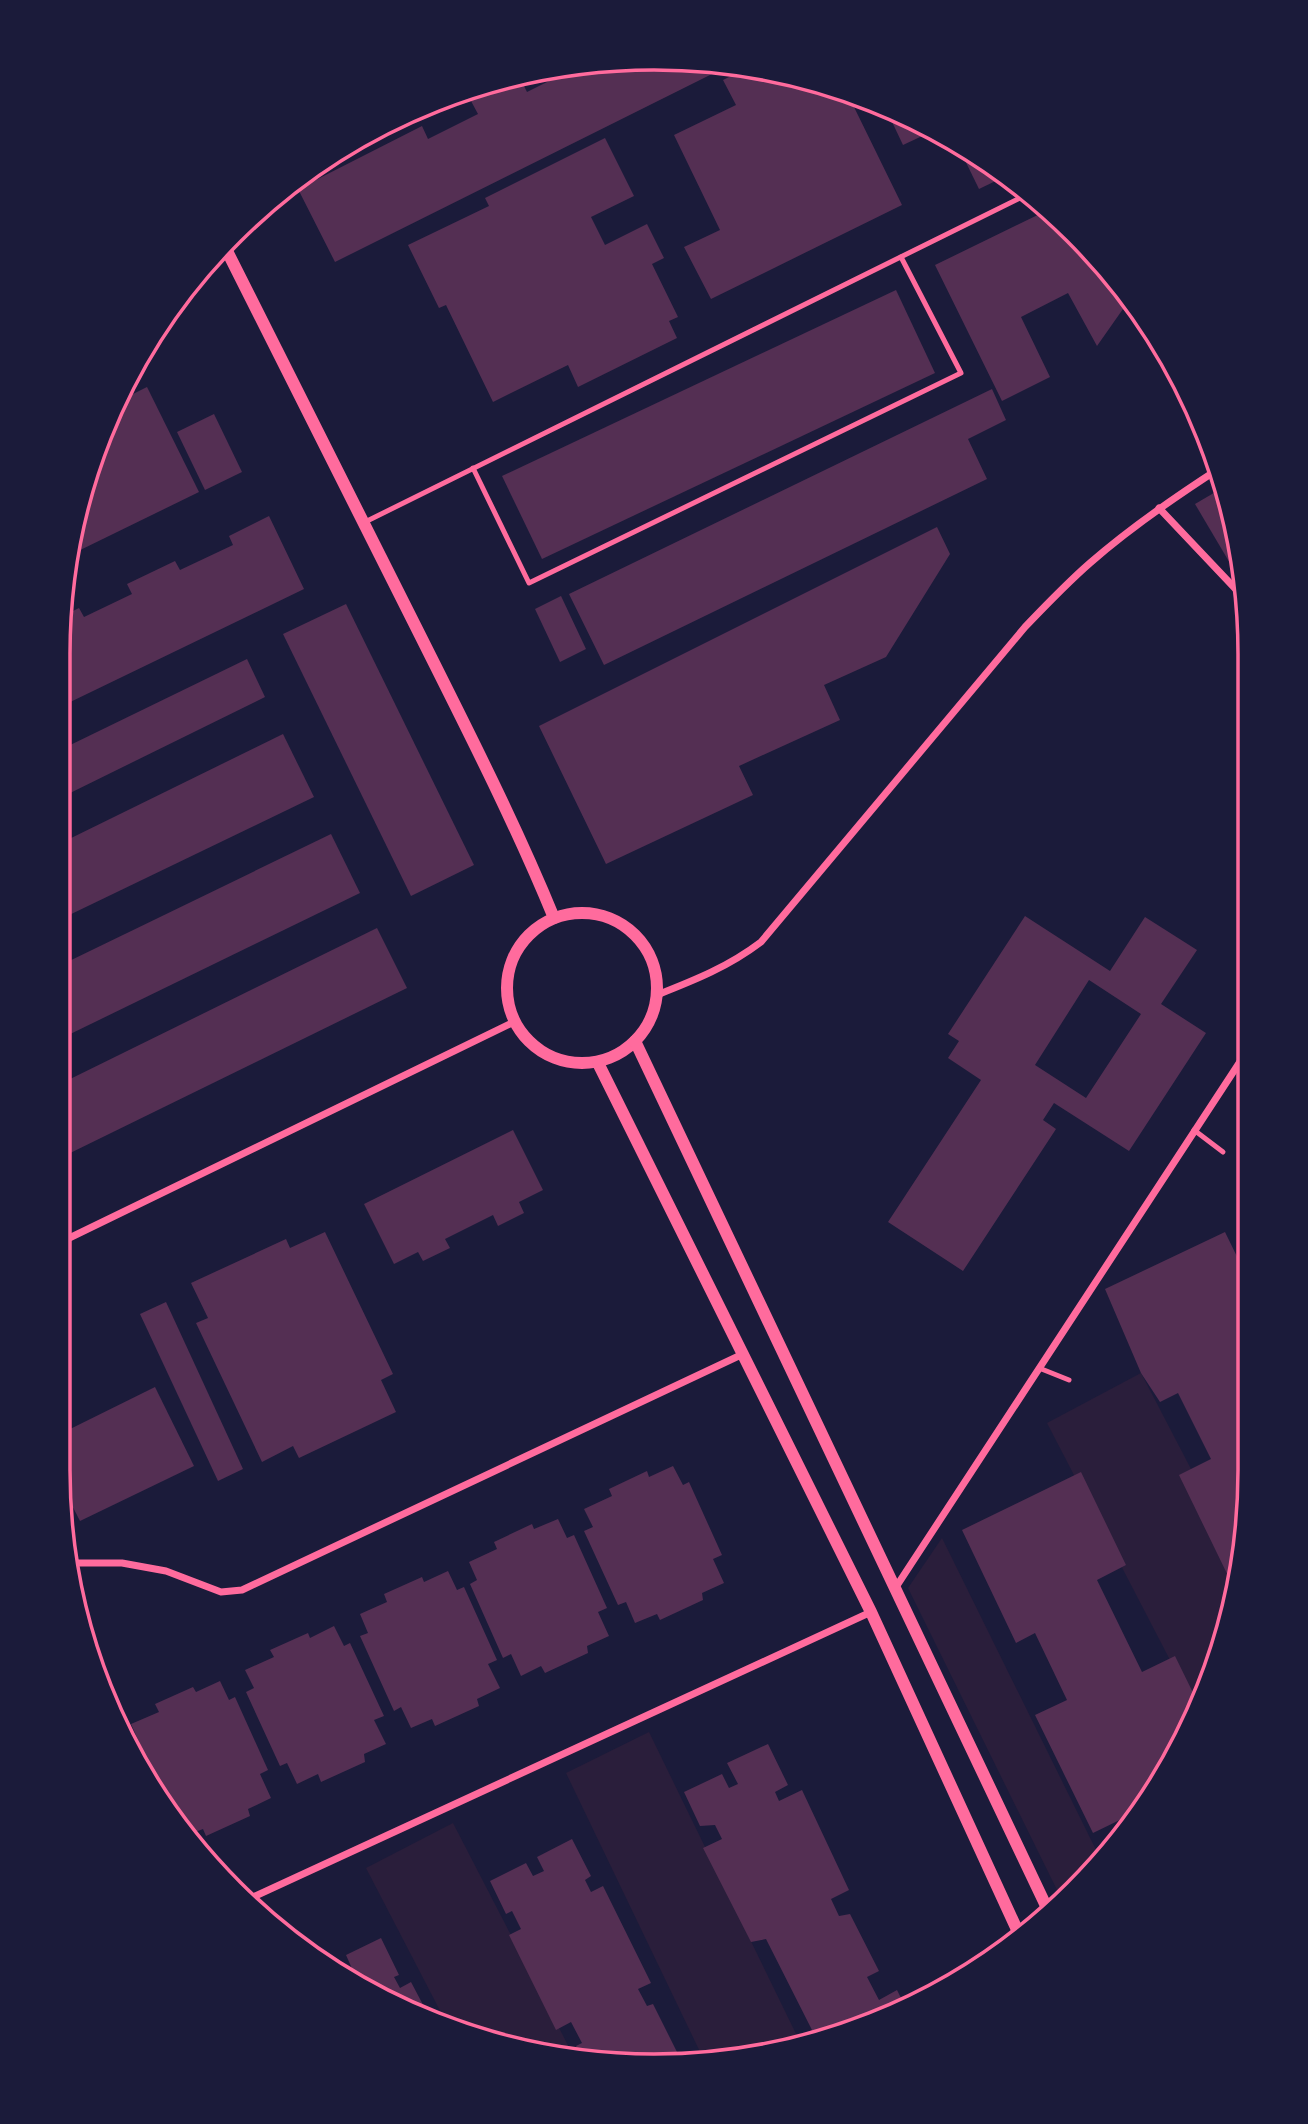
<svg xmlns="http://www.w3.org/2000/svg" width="1308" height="2124" font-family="Bitter,serif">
<rect width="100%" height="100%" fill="#1b1b3a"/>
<g fill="#2a1e3b">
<polygon points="1141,1373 1241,1565 1205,1698 1197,1712 1047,1423"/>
<polygon points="942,1538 1100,1858 1060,1896 908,1588"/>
<polygon points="649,1732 800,2042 703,2058 566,1773"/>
<polygon points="453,1823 572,2053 463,2035 449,2028 366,1868"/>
</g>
<g fill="#542f53" fill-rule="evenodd">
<polygon points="693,59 714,62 718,71 335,262 298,189 422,126 428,139 478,114 471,101 519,76 527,92 577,67 576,63"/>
<polygon points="747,68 808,78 867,100 854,107 902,205 711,299 684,247 720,230 674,135 736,105 723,80"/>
<polygon points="885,107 917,119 935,130 903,145"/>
<polygon points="605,138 634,196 591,217 605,245 647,224 664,258 652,264 678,317 669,321 677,338 578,387 568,365 493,402 446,305 439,308 408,245 489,206 485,198"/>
<polygon points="957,144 968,150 1008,175 979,189"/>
<polygon points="1048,210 1103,261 1130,299 1097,346 1068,293 1021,317 1050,377 1002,401 935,265"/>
<polygon points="896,290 935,373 542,559 502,476"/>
<polygon points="147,387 199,492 68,556 103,426 117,402"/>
<polygon points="992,389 1006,420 968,439 987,479 604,665 569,594"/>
<polygon points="214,414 242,472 205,490 177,432"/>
<polygon points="1224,487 1239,566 1234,570 1195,504"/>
<polygon points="269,516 304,589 62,706 63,616 79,608 84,617 132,594 127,584 175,561 180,570 233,545 229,536"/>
<polygon points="937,527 950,554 886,657 824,685 840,720 739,766 753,795 606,864 539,726"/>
<polygon points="561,596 586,649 560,662 535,609"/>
<polygon points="346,604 474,865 411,896 283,634"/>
<polygon points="247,659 265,697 62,797 62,749"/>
<polygon points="283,734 314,797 61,919 61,843"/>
<polygon points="331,834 360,893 60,1039 61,965"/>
<path d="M 1025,916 L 1110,971 L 1145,917 L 1197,950 L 1161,1004 L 1206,1033 L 1129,1151 L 1054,1103 L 1043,1120 L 1056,1129 L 963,1271 L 888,1222 L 981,1080 L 948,1058 L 959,1041 L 948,1034 ZM 1089,980 L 1141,1014 L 1086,1098 L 1035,1065 Z"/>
<polygon points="377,928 407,988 60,1158 60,1084"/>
<polygon points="513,1130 543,1190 519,1202 524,1213 498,1226 493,1215 445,1239 450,1248 423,1261 418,1252 394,1264 364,1204"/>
<polygon points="325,1232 393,1374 381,1380 396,1412 299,1458 293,1446 262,1462 196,1323 208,1318 191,1283 286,1239 290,1248"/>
<polygon points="1225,1232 1246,1275 1246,1336 1241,1339 1246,1349 1245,1547 1234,1588 1179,1475 1211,1459 1178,1393 1160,1402 1141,1373 1105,1289"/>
<polygon points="166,1302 243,1469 218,1481 140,1314"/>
<polygon points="155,1387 194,1466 80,1521 59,1480 58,1435"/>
<polygon points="673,1466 683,1485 689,1482 722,1555 713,1559 724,1583 702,1593 703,1600 660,1620 657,1614 635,1623 626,1602 618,1605 584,1531 593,1527 584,1509 612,1496 609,1489 647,1471 649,1477"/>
<polygon points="1081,1472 1126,1565 1097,1580 1142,1672 1175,1656 1200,1707 1132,1824 1128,1816 1093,1833 1035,1715 1067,1700 1035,1633 1016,1643 962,1530"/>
<polygon points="558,1519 567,1538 574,1535 607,1608 598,1612 609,1636 587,1646 588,1653 545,1673 541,1666 521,1676 511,1654 503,1658 470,1584 477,1580 469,1562 497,1549 494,1542 532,1524 534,1529"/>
<polygon points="448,1571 457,1590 464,1587 497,1660 488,1664 500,1688 477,1699 479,1706 435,1726 432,1719 411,1728 401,1707 394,1711 360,1636 368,1633 360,1614 387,1602 384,1594 422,1577 424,1582"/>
<polygon points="334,1626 344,1646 350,1643 384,1716 374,1720 386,1744 364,1754 365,1762 321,1782 318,1774 297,1784 287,1763 280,1766 246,1692 254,1688 245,1670 274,1657 270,1650 308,1633 310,1638"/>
<polygon points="220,1681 229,1700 235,1697 268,1770 260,1774 271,1798 248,1809 250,1816 206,1836 203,1829 185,1836 181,1833 134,1745 139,1742 131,1724 159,1712 155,1704 193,1687 196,1692"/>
<polygon points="768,1744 788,1785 775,1792 779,1801 802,1790 849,1890 831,1899 839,1916 850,1914 879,1971 867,1977 879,2000 897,1990 905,2006 845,2035 801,2042 799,2037 812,2030 766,1939 751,1942 703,1848 722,1839 715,1825 700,1826 684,1792 722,1774 729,1788 738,1784 727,1763"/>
<polygon points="572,1839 591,1876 585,1880 591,1892 603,1886 651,1983 638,1989 647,2006 653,2004 682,2062 654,2066 580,2054 576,2046 582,2043 571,2022 556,2030 509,1935 521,1929 512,1911 506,1914 490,1881 526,1863 533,1876 544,1871 537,1857"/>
<polygon points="381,1938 399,1975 394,1977 400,1988 411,1982 430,2018 346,1977 354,1973 346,1955"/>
<polygon points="332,1963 338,1973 325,1967"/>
</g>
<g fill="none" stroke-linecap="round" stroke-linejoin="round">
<g stroke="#ff6b9d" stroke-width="5">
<polyline points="473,468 529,583 961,373 901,257"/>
<polyline points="363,523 1030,193"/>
<polyline points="1194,1130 1223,1152"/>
<polyline points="1039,1368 1069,1380"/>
</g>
<g stroke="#ff6b9d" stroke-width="7">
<polyline points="1159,508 1246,600"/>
<path d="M 657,995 C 695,980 728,967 761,942 L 1025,627 C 1046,605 1067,583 1090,563 C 1130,528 1175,497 1220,468"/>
<polyline points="59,1243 514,1022"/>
<polyline points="73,1563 122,1563 166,1571 221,1592 242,1590 743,1354"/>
<polyline points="896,1587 1247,1051"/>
<polyline points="251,1898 871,1612"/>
</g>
<g stroke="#ff6b9d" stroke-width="12">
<path d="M 224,245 C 289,377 356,508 422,639 C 468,731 515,823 554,918"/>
<circle cx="582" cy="988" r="75"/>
<polyline points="635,1041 1047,1908"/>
<polyline points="598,1063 871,1612 1019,1934"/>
</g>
</g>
<path d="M0 0H1308V2124H0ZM654 70H654A584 584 0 0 1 1238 654V1470A584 584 0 0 1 654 2054H654A584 584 0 0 1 70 1470V654A584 584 0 0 1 654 70Z" fill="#1b1b3a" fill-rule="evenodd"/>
<path fill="none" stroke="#ff6b9d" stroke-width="3.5" d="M654 70H654A584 584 0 0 1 1238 654V1470A584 584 0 0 1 654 2054H654A584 584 0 0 1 70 1470V654A584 584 0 0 1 654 70Z"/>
</svg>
